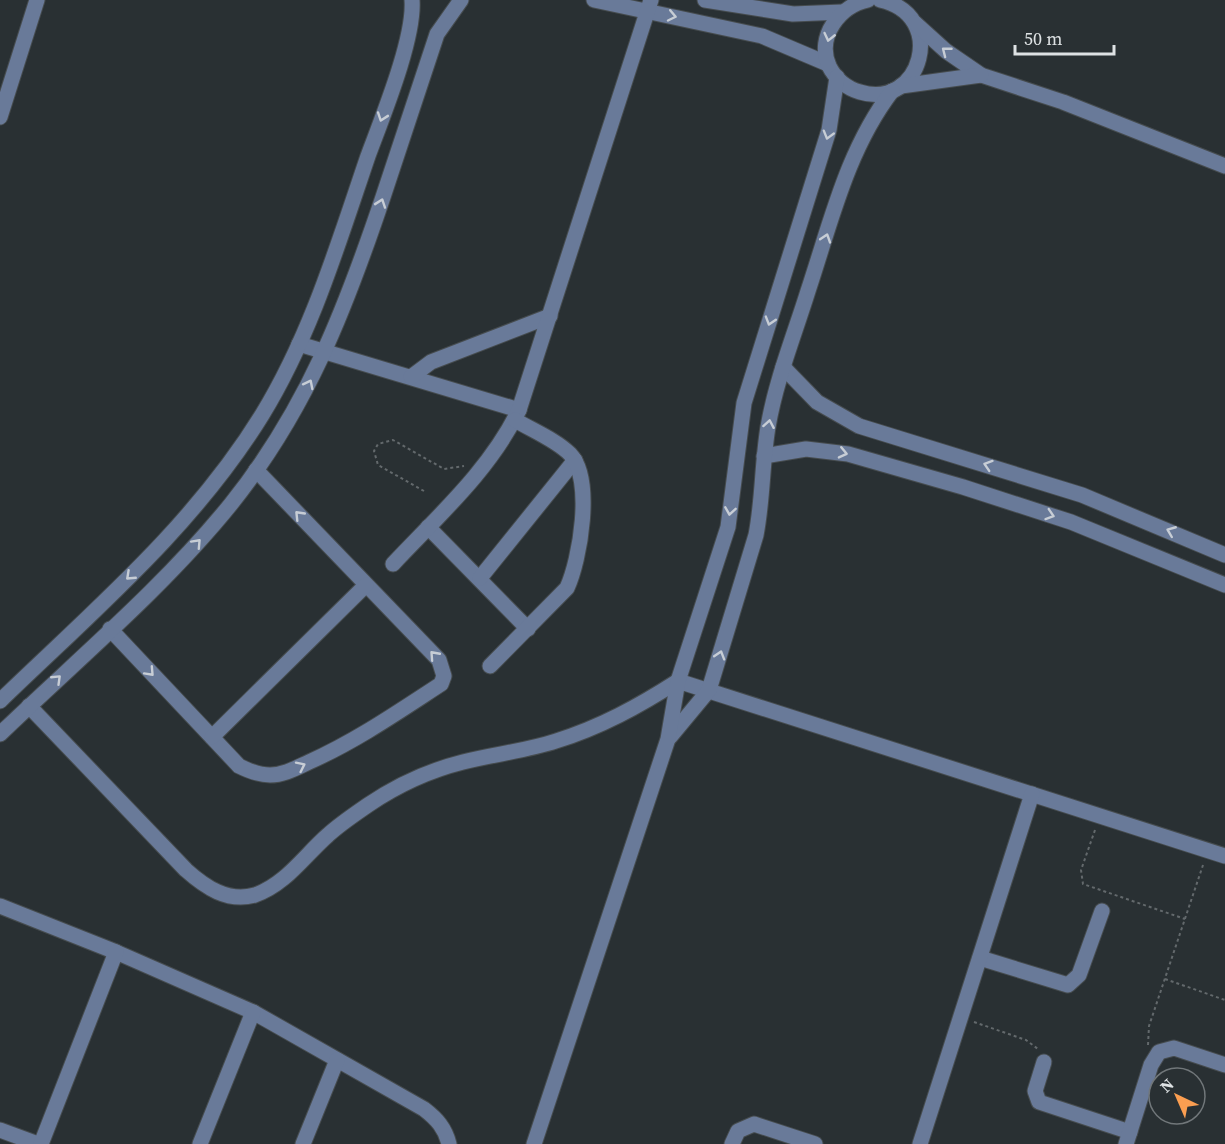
<svg xmlns="http://www.w3.org/2000/svg" width="1225" height="1144" font-family="'Source Serif 4',serif">
<rect width="100%" height="100%" fill="#293033"/>
<g fill="none" stroke-linecap="round" stroke-linejoin="round">
<defs>
<g id="minor">
<polyline points="594,0 762,36 828,64"/>
<polyline points="705,0 793,14 842,12"/>
<path d="M 868,0 C 840,6 816,36 829,66 C 835,78 846,88 860,92 C 921,111 949,15 880,0"/>
<polyline points="915,23 946,51 981,75 1063,102 1225,166"/>
<polyline points="901,86 981,75"/>
<polyline points="0,117 37,0"/>
<polyline points="299,344 519,410"/>
<polyline points="783,367 817,402 859,426 1082,495 1225,555"/>
<polyline points="411,377 431,362 550,316"/>
<polyline points="764,456 806,449 848,454 963,487 1071,522 1225,585"/>
<polyline points="428,527 528,629"/>
<path d="M 393,564 C 438,516 490,470 519,410 L 651,0"/>
<polyline points="480,578 575,460"/>
<path d="M 110,629 L 239,766 C 249,771 259,775 270,775 C 284,775 296,768 309,762 C 356,741 398,712 441,684 L 444,676 L 439,660 L 256,470"/>
<path d="M 490,666 L 567,588 C 580,560 594,479 570,454 C 556,440 532,430 515,420"/>
<path d="M 0,701 C 93,611 193,527 262,415 C 311,335 338,244 368,156 C 382,118 415,38 412,0"/>
<path d="M 29,706 L 186,870 C 205,887 228,903 255,895 C 286,884 304,856 328,835 C 340,824 355,814 368,805 C 396,786 431,770 463,762 C 494,754 526,751 556,741 C 601,727 639,706 678,681 L 1225,856"/>
<path d="M 0,734 C 78,659 163,588 231,504 C 307,409 345,310 383,197 C 401,143 419,88 437,34 L 461,0"/>
<polyline points="212,737 366,585"/>
<path d="M 670,737 L 709,690 L 756,535 C 763,499 762,463 768,427 C 776,380 794,336 808,291 C 831,222 847,150 892,91"/>
<path d="M 0,906 L 116,952 L 253,1012 L 424,1109 C 437,1119 445,1128 449,1144"/>
<polyline points="980,958 1068,985 1079,975 1102,911"/>
<polyline points="1044,1062 1035,1091 1039,1102 1130,1132"/>
<polyline points="0,1130 38,1144"/>
<polyline points="41,1144 116,952"/>
<polyline points="200,1144 253,1012"/>
<polyline points="303,1144 337,1060"/>
<polyline points="534,1144 668,739 678,681 728,527 744,403 829,130 837,77"/>
<polyline points="732,1144 738,1131 754,1124 815,1144"/>
<polyline points="920,1144 1032,794"/>
<polyline points="1126,1144 1151,1065 1159,1052 1174,1048 1225,1065"/>
</g>
</defs>
<use href="#minor" stroke="#464c4f" stroke-width="17"/>
<g stroke="#63696c" stroke-width="2" stroke-dasharray="3 3" stroke-linecap="butt">
<polyline points="424,491 378,465 374,451 378,444 393,440 444,469 464,466"/>
<polyline points="1095,830 1081,870 1083,884 1185,919"/>
<polyline points="1165,979 1225,1000"/>
<polyline points="974,1022 1026,1040 1038,1049"/>
<polyline points="1148,1045 1149,1026 1203,865"/>
</g>
<use href="#minor" stroke="#697a99" stroke-width="15"/>
</g>
<defs><path id="oneway-chevron" d="M-2-3.5L2.5 0L-2 3.5" fill="none" stroke-width="1.6" stroke-linecap="round" stroke-linejoin="round" transform="scale(1.5)"/></defs>
<g stroke="#c7cdd5">
<use href="#oneway-chevron" transform="translate(672 16) rotate(12)"/>
<use href="#oneway-chevron" transform="translate(829 37) rotate(103)"/>
<use href="#oneway-chevron" transform="translate(946 51) rotate(-142)"/>
<use href="#oneway-chevron" transform="translate(382 117) rotate(109)"/>
<use href="#oneway-chevron" transform="translate(828 135) rotate(106)"/>
<use href="#oneway-chevron" transform="translate(381 203) rotate(-71)"/>
<use href="#oneway-chevron" transform="translate(826 238) rotate(-72)"/>
<use href="#oneway-chevron" transform="translate(770 321) rotate(107)"/>
<use href="#oneway-chevron" transform="translate(309 384) rotate(-63)"/>
<use href="#oneway-chevron" transform="translate(769 424) rotate(-80)"/>
<use href="#oneway-chevron" transform="translate(843 453) rotate(13)"/>
<use href="#oneway-chevron" transform="translate(988 465) rotate(-162)"/>
<use href="#oneway-chevron" transform="translate(730 511) rotate(99)"/>
<use href="#oneway-chevron" transform="translate(299 515) rotate(-134)"/>
<use href="#oneway-chevron" transform="translate(1050 515) rotate(18)"/>
<use href="#oneway-chevron" transform="translate(1171 531) rotate(-158)"/>
<use href="#oneway-chevron" transform="translate(197 543) rotate(-47)"/>
<use href="#oneway-chevron" transform="translate(130 576) rotate(137)"/>
<use href="#oneway-chevron" transform="translate(434 655) rotate(-132)"/>
<use href="#oneway-chevron" transform="translate(720 655) rotate(-73)"/>
<use href="#oneway-chevron" transform="translate(150 672) rotate(47)"/>
<use href="#oneway-chevron" transform="translate(57 679) rotate(-44)"/>
<use href="#oneway-chevron" transform="translate(301 766) rotate(-26)"/>
</g>
<g transform="translate(1177 1096) rotate(316)"><circle r="28" fill="#293033" stroke="#71777a" stroke-width="1.5"/>
<path d="M0-4.5L10 22L0 15L-10 22Z" fill="#fb9e51"/>
<text y="-9" font-size="16" font-weight="bold" text-anchor="middle" fill="#dee2e4">N</text>
</g>
<path d="M1015 45v9h99v-9" fill="none" stroke="#dee2e4" stroke-width="3"/>
<text x="1024" y="45" font-size="18" fill="#dee2e4" stroke="#293033" stroke-width="4.5" paint-order="stroke">50 m</text>
</svg>
